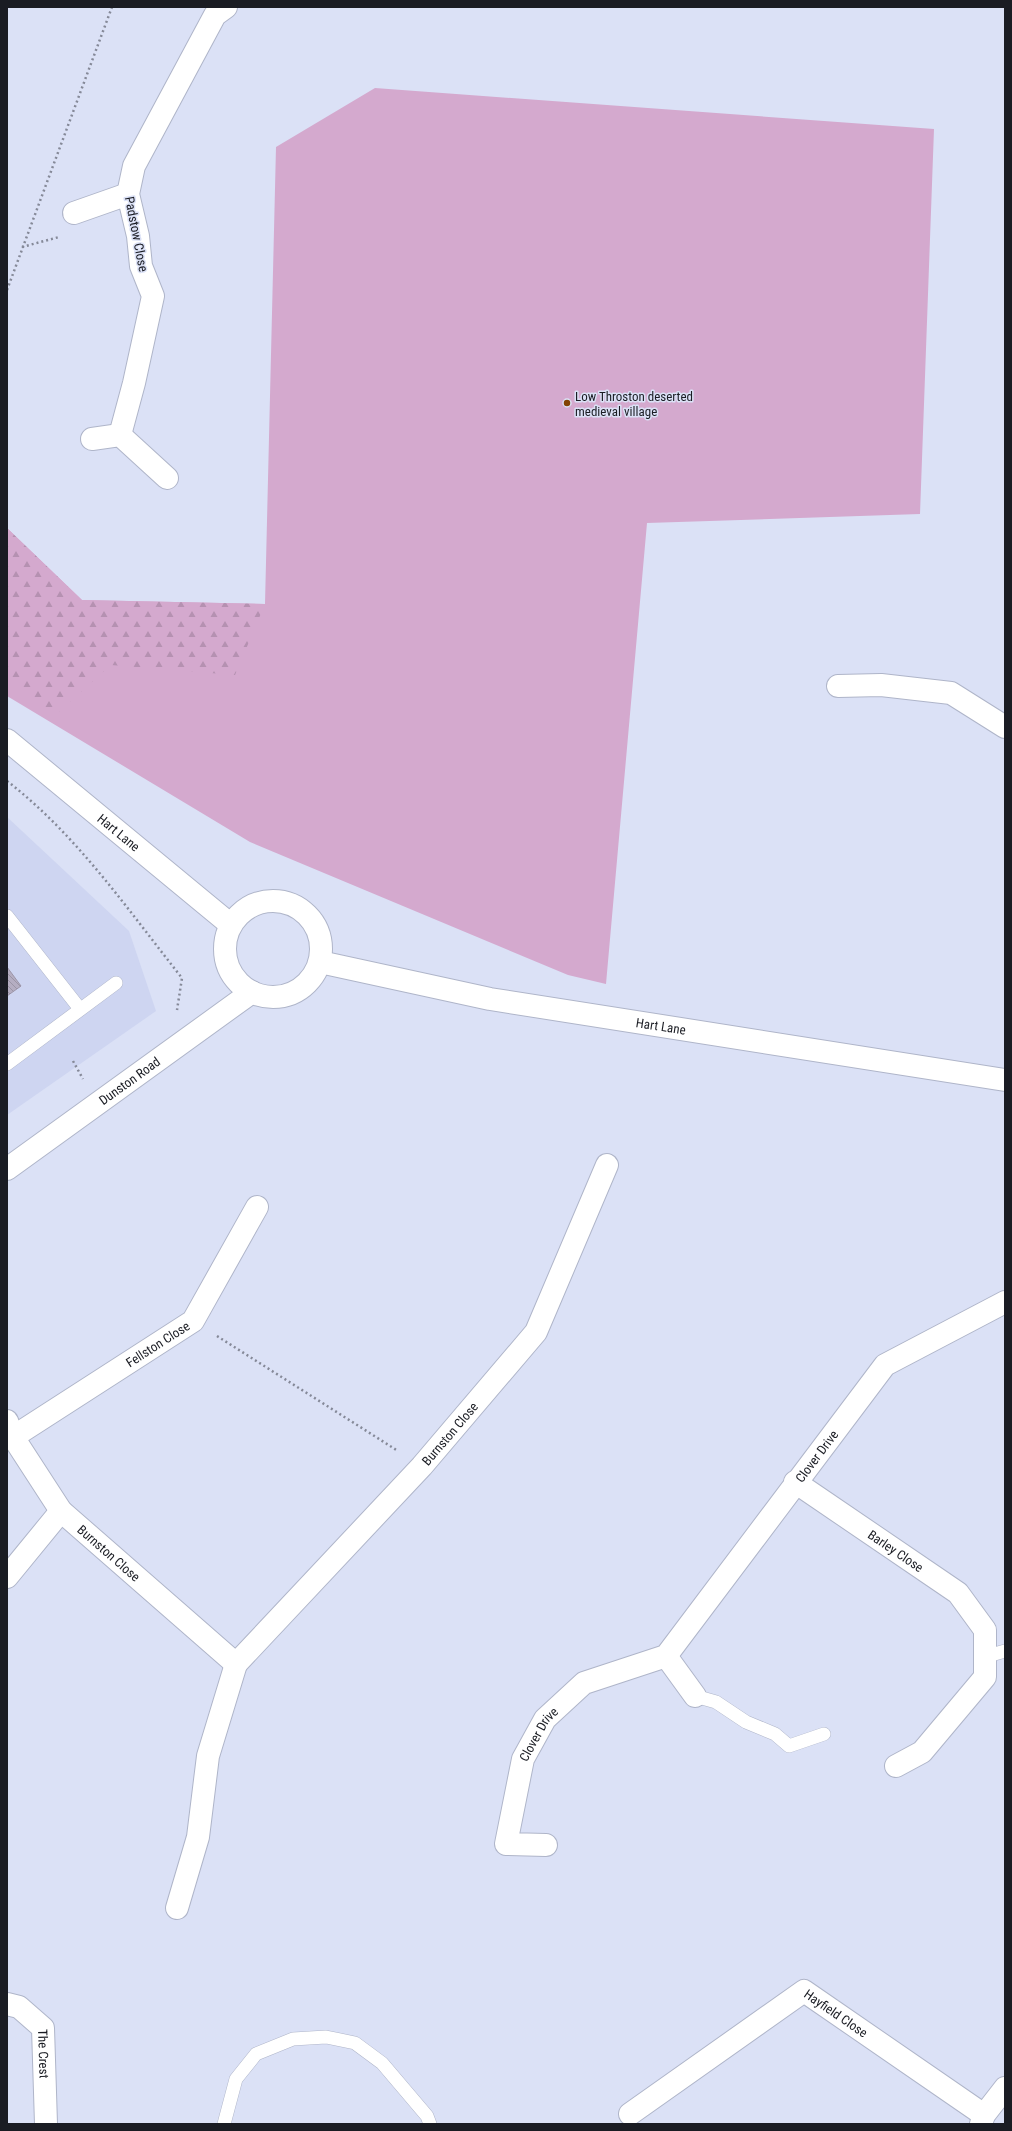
<svg xmlns="http://www.w3.org/2000/svg" width="1012" height="2131" font-family="'Roboto Condensed',sans-serif">
<defs>
<pattern id="forest-firs" width="22" height="20" patternUnits="userSpaceOnUse"><rect width="22" height="20" fill="#d4a9ce"/><path d="M5 1l3.5 6h-7zM16 11l3.5 6h-7z" fill="#b591b1"/></pattern>
<pattern id="building-back-hatch" width="6" height="6" patternUnits="userSpaceOnUse"><rect width="6" height="6" fill="#b5aec2"/><path d="M-1 5l2 2M0 0l6 6M5-1l2 2" fill="none" stroke="#9b95a6"/></pattern>
</defs>
<rect width="100%" height="100%" fill="#dbe1f6"/>
<polygon fill="#ced5f1" points="7,817 129,931 156,1011 7,1115"/>
<polygon fill="#d4a9ce" points="375,88 934,129 920,514 647,523 606,984 568,975 250,842 7,696 7,528 82,600 265,604 276,147"/>
<polygon fill="url(#forest-firs)" points="7,528 82,600 265,604 235,675 111,665 52,718 7,676"/>
<polygon fill="url(#building-back-hatch)" stroke="#9c95a8" points="7,967 21,986 7,996"/>
<g fill="none" stroke-linecap="round" stroke-linejoin="round">
<defs>
<g id="service">
<polyline points="7,916 80,1009"/>
<polyline points="7,1064 116,983"/>
<polyline points="984,1657 1005,1651"/>
<polyline points="695,1696 716,1702 746,1722 775,1734 789,1746 824,1734"/>
<polyline points="224,2124 236,2079 256,2054 293,2039 326,2037 355,2043 382,2063 427,2116 430,2124"/>
</g>
<g id="minor">
<polyline points="74,213 128,194"/>
<polyline points="120,435 134,383 153,296 141,266 138,236 128,194 134,166 215,15 226,7"/>
<polyline points="92,439 120,435 167,478"/>
<polyline points="838,686 881,685 951,693 1005,727"/>
<path id="s1" d="M 7,1421 L 13,1437 L 61,1511 L 236,1664 L 422,1466 L 536,1332 L 607,1165"/>
<path id="s2" d="M 13,1437 L 193,1321 L 257,1207"/>
<path id="s3" d="M 795,1482 L 958,1593 L 985,1630 L 985,1677 L 922,1752 L 896,1766"/>
<polyline points="7,1577 61,1511"/>
<polyline points="666,1656 695,1696"/>
<path id="s4" d="M 546,1845 L 506,1844 L 523,1759 L 545,1719 L 584,1683 L 666,1656 L 885,1365 L 1005,1302"/>
<polyline points="177,1908 198,1837 208,1756 236,1664"/>
<path id="s5" d="M 7,2004 L 19,2007 L 43,2028 L 46,2124"/>
<path id="s6" d="M 630,2114 L 804,1991 L 984,2115"/>
<polyline points="981,2124 984,2115 1005,2088"/>
</g>
<g id="tertiary">
<path id="s7" d="M 7,740 L 231,925"/>
<circle cx="273" cy="949" r="48"/>
<path id="s8" d="M 320,962 L 490,999 L 1005,1080"/>
<path id="s9" d="M 7,1169 L 252,992"/>
</g>
</defs>
<use href="#service" stroke="#afb5c9" stroke-width="14"/>
<use href="#minor" stroke="#afb5c9" stroke-width="24"/>
<use href="#tertiary" stroke="#afb5c9" stroke-width="24"/>
<g stroke="#858998" stroke-width="2.5" stroke-dasharray="2 3" stroke-linecap="butt">
<polyline points="22,247 59,237"/>
<polyline points="7,290 112,7"/>
<path d="M 7,781 C 77,835 128,910 182,978 L 177,1010"/>
<polyline points="73,1061 83,1079"/>
<polyline points="217,1336 398,1451"/>
</g>
<use href="#service" stroke="#fff" stroke-width="13"/>
<use href="#minor" stroke="#fff" stroke-width="22"/>
<use href="#tertiary" stroke="#fff" stroke-width="22"/>
</g>
<circle fill="#824304" stroke="#dbe1f6" stroke-width="1.5" cx="567" cy="403" r="4"/>
<g text-anchor="middle" stroke-width="3" stroke-linejoin="round" paint-order="stroke">
<g font-size="13" fill="#1a1c23" stroke="#dbe1f6">
<text transform="translate(137 234) rotate(79)" y="5">Padstow Close</text>
<text dy="5" stroke="none"><textPath href="#s7" startOffset="145">Hart Lane</textPath></text>
<text dy="5" stroke="none"><textPath href="#s8" startOffset="347">Hart Lane</textPath></text>
<text dy="5" stroke="none"><textPath href="#s9" startOffset="151">Dunston Road</textPath></text>
<text dy="5" stroke="none"><textPath href="#s2" startOffset="172">Fellston Close</textPath></text>
<text dy="5" stroke="none"><textPath href="#s1" startOffset="652">Burnston Close</textPath></text>
<text dy="5" stroke="none"><textPath href="#s4" startOffset="562">Clover Drive</textPath></text>
<text dy="5" stroke="none"><textPath href="#s3" startOffset="122">Barley Close</textPath></text>
<text dy="5" stroke="none"><textPath href="#s1" startOffset="169">Burnston Close</textPath></text>
<text dy="5" stroke="none"><textPath href="#s4" startOffset="156">Clover Drive</textPath></text>
<text dy="5" stroke="none"><textPath href="#s6" startOffset="252">Hayfield Close</textPath></text>
<text dy="5" stroke="none"><textPath href="#s5" startOffset="70">The Crest</textPath></text>
</g>
<g font-size="13" fill="#1a1c23" stroke="#dbe1f6" text-anchor="start">
<text x="575" y="401">Low Throston deserted<tspan x="575" dy="15">medieval village</tspan></text>
</g>
</g>
<rect width="1012" height="2131" fill="none" stroke="#1a1c23" stroke-width="16"/>
</svg>
